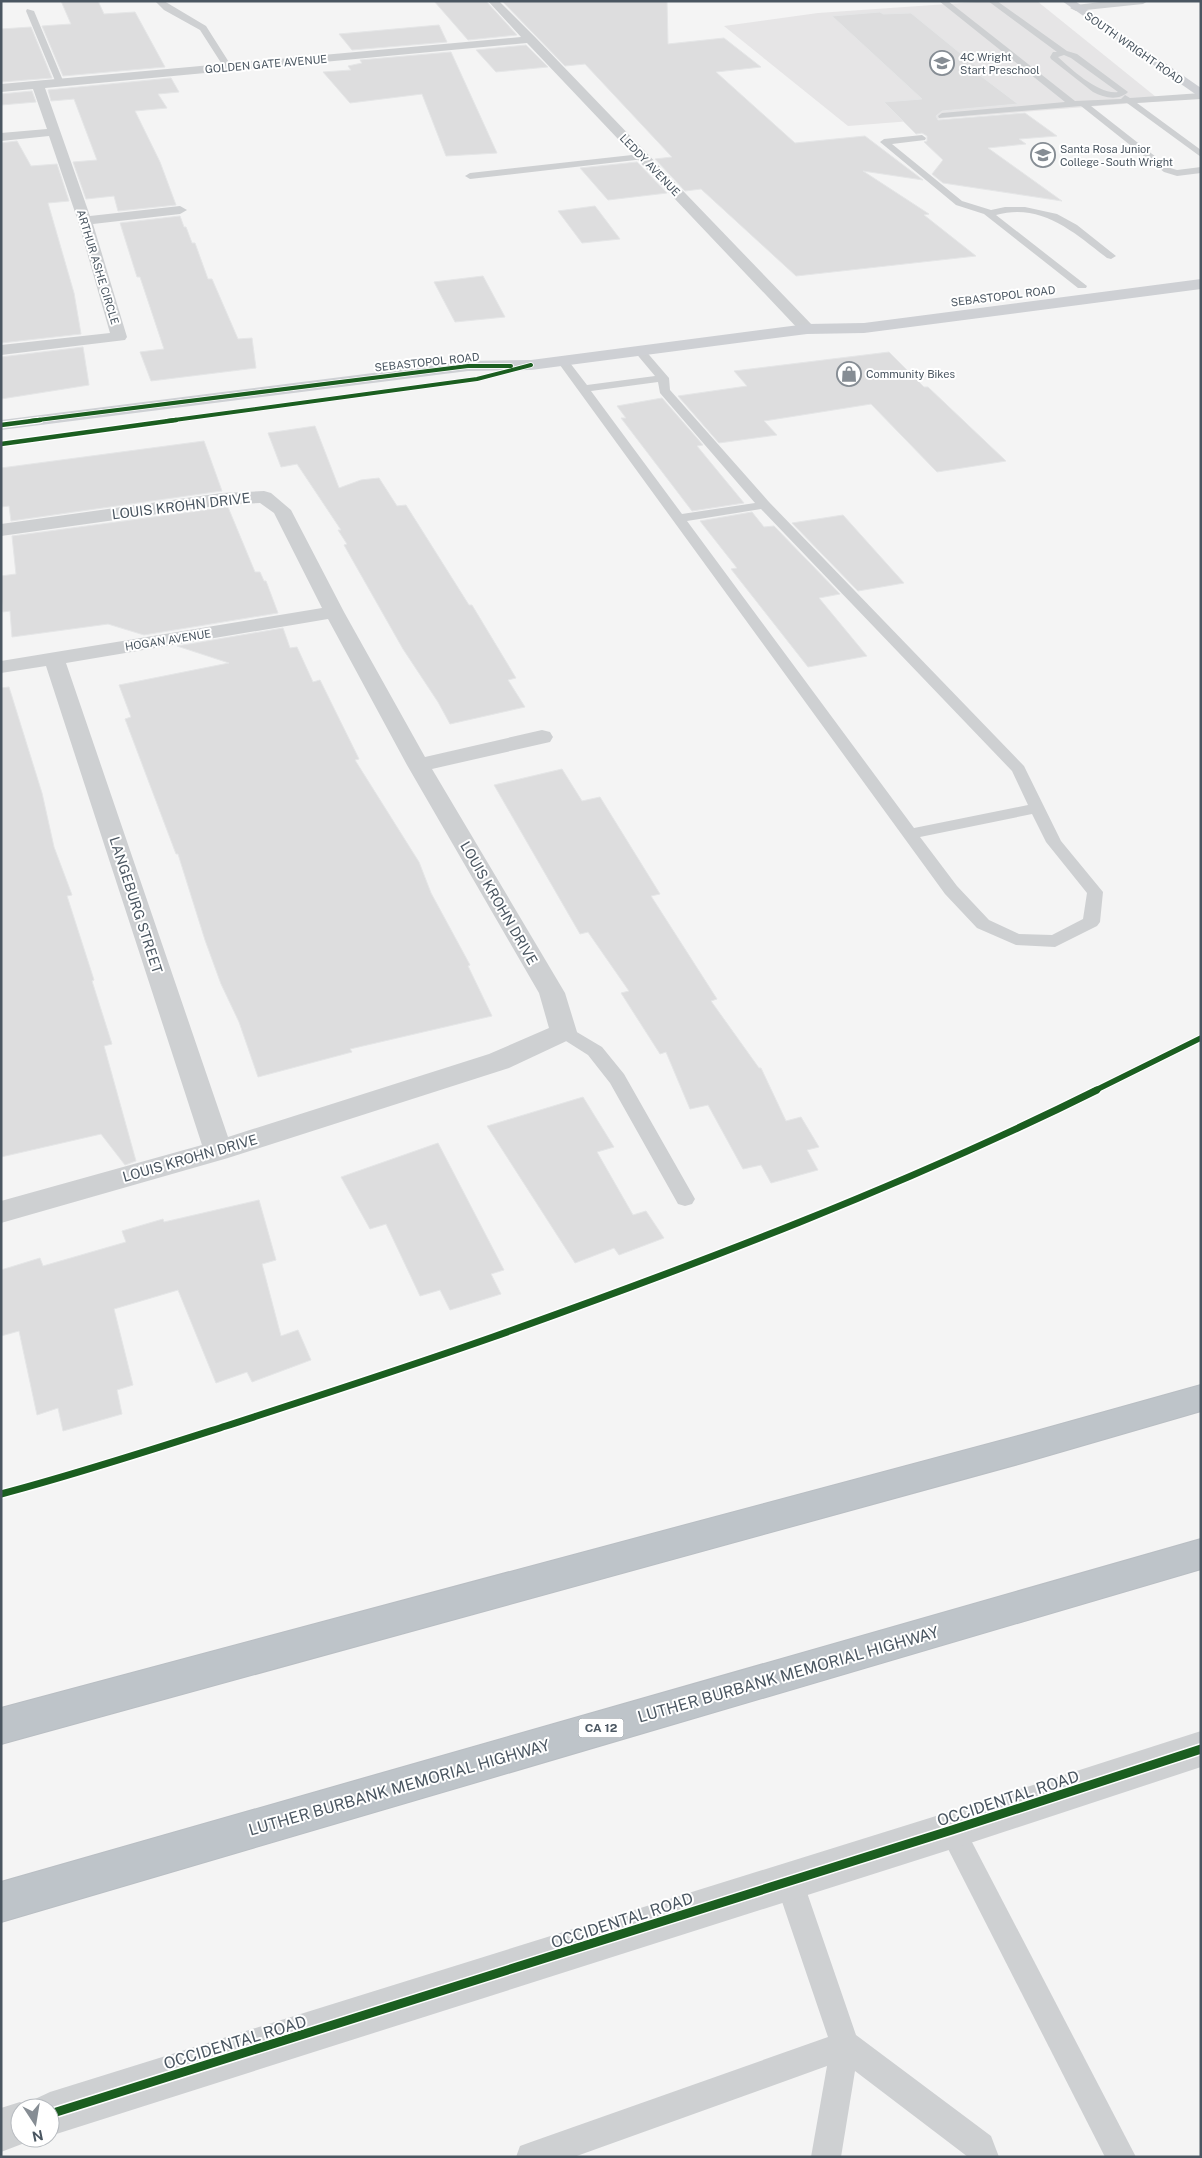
<svg xmlns="http://www.w3.org/2000/svg" width="1202" height="2158" font-family="'Public Sans',sans-serif">
<rect width="100%" height="100%" fill="#f4f4f4"/>
<polygon fill="#e6e5e6" points="991,1 1037,1 1161,101 848,126 724,26 818,13"/>
<g fill="#ddddde" stroke="#e5e6e7">
<polygon points="61,1 98,1 104,14 135,12 165,67 63,76 42,26 71,24"/>
<polygon points="434,1 486,1 517,35 468,40"/>
<polygon points="502,1 667,1 668,44 724,38 761,67 716,72 795,143 865,136 923,180 863,171 929,214 924,215 976,256 796,276 701,189 685,191 655,159 672,157 585,64 565,66"/>
<polygon points="880,12 883,14 911,13 987,75 981,76 1018,104 942,111 936,116 938,120 1025,113 1057,136 1019,139 1026,144 988,148 1062,201 943,183 932,174 943,160 924,142 927,141 927,136 922,133 916,134 884,102 922,99 832,16"/>
<polygon points="439,25 447,42 352,50 339,34"/>
<polygon points="31,27 52,78 1,82 1,29"/>
<polygon points="526,45 548,67 496,72 476,50"/>
<polygon points="451,52 497,153 446,156 422,94 350,103 323,72 351,70 348,66 362,63 360,60"/>
<polygon points="171,78 179,92 158,94 167,108 135,111 160,162 176,205 118,211 114,196 86,199 73,162 97,160 74,99 51,101 48,90"/>
<polygon points="32,91 36,102 1,105 1,94"/>
<polygon points="17,141 31,166 57,164 69,201 48,203 74,293 81,334 1,343 1,143"/>
<polygon points="637,162 667,193 608,200 580,168"/>
<polygon points="595,206 620,239 582,243 558,211"/>
<polygon points="180,216 184,227 186,227 192,243 195,243 208,279 212,279 238,339 252,338 256,368 151,381 140,352 164,349 140,277 137,277 120,223"/>
<polygon points="483,276 505,317 455,322 434,282"/>
<polygon points="83,347 89,385 1,399 1,357"/>
<polygon points="889,352 924,387 928,387 1006,461 937,472 871,404 764,421 777,435 719,443 678,396 747,386 734,371"/>
<polygon points="662,398 703,445 697,446 744,503 692,511 621,418 626,418 617,406"/>
<polygon points="315,426 339,488 361,480 379,478 397,506 406,505 469,605 472,605 516,678 508,680 525,707 450,724 438,702 403,649 344,545 347,544 338,530 341,530 297,464 281,467 268,433"/>
<polygon points="204,441 222,491 11,521 9,506 1,507 1,468"/>
<polygon points="228,507 255,572 260,572 264,581 266,581 278,613 144,635 108,624 12,637 10,611 3,612 1,594 1,576 16,574 12,536"/>
<polygon points="752,512 764,527 774,526 840,594 819,598 867,656 808,667 731,569 737,568 700,521"/>
<polygon points="843,515 904,583 858,591 792,523"/>
<polygon points="283,628 290,648 297,647 313,682 320,680 359,759 355,760 419,862 431,893 470,965 468,966 492,1016 350,1049 352,1052 258,1077 239,1022 221,984 205,940 178,854 176,854 125,719 131,717 119,685 229,663 177,646"/>
<polygon points="9,687 42,793 54,847 72,895 67,896 94,980 92,981 112,1044 104,1046 136,1161 125,1165 101,1134 1,1157 1,688"/>
<polygon points="562,769 582,801 600,797 660,894 651,896 717,999 711,1001 759,1068 761,1068 786,1121 801,1117 819,1147 807,1150 818,1170 771,1183 761,1165 743,1169 708,1105 690,1109 666,1052 660,1054 621,993 629,991 588,932 580,934 494,785"/>
<polygon points="583,1097 614,1147 597,1152 633,1215 646,1211 664,1238 619,1255 614,1248 575,1263 487,1126"/>
<polygon points="438,1143 504,1270 491,1274 501,1294 450,1310 440,1290 420,1296 386,1224 370,1229 341,1177"/>
<polygon points="259,1200 276,1260 262,1264 281,1336 298,1330 311,1360 252,1382 247,1372 216,1383 178,1290 114,1309 133,1385 117,1390 122,1414 63,1431 58,1408 37,1415 19,1331 1,1336 1,1270 40,1258 43,1266 126,1242 122,1231 163,1219 164,1222"/>
</g>
<g fill="none" stroke-linecap="round" stroke-linejoin="round">
<defs>
<g id="motorway">
<polygon points="1201,1385 1201,1411 1022,1463 1,1744 1,1708 1022,1435"/>
<polygon points="1201,1539 1201,1569 1,1922 1,1882"/>
</g>
</defs>
<use href="#motorway" stroke="#b9bec3" stroke-width="2"/>
<g fill="#ced0d2" fill-rule="evenodd">
<polygon points="155,1 164,1 206,26 232,67 231,69 225,69 200,30 164,10"/>
<polygon points="939,1 948,1 1075,101 1121,99 1125,95 1130,98 1201,93 1201,99 1137,103 1201,150 1201,157 1127,103 1091,106 1170,168 1177,170 1201,167 1201,173 1177,176 1164,172 1081,106 939,118 938,116 942,113 1065,102"/>
<path d="M 988,1 L 997,1 L 1067,51 L 1077,54 L 1128,92 C 1119,101 1104,98 1093,92 L 1051,59 L 1050,57 L 1053,52 L 1057,52 ZM 1064,55 L 1071,58 L 1118,92 C 1099,95 1071,69 1058,57 Z"/>
<polygon points="27,9 34,11 64,83 63,85 56,83 26,11"/>
<path d="M 922,135 L 926,138 L 925,140 L 892,144 L 962,201 L 991,210 L 1005,207 L 1025,207 L 1057,214 L 1077,225 L 1116,256 L 1111,259 L 1107,258 C 1075,233 1041,202 996,215 L 1087,286 L 1086,288 L 1078,288 L 984,214 L 956,205 L 880,142 L 884,139 Z"/>
<polygon points="641,154 644,155 644,159 470,179 465,176 470,173"/>
<path d="M 640,348 L 644,349 L 669,378 L 670,390 L 769,502 L 1024,766 L 1061,841 L 1103,892 L 1100,922 L 1097,926 L 1055,947 L 1016,945 L 977,928 L 945,894 L 557,361 L 563,358 L 567,359 L 587,385 L 655,376 L 634,351 ZM 658,382 L 660,393 L 755,503 L 682,514 L 591,391 ZM 761,509 L 1012,771 L 1028,805 L 914,828 L 687,521 ZM 1032,814 L 1046,842 L 1087,893 L 1083,919 L 1052,935 L 1019,934 L 989,920 L 957,886 L 920,837 Z"/>
<polygon points="564,1026 570,1028 602,1047 624,1074 695,1199 692,1204 685,1206 678,1204 610,1083 588,1055 558,1036 555,1032 558,1028"/>
<polygon points="952,1817 961,1821 1136,2157 1105,2157 943,1839 939,1830 943,1821"/>
<polygon points="789,1867 799,1871 803,1881 856,2035 991,2136 999,2157 968,2157 855,2071 841,2157 811,2157 827,2066 574,2157 516,2157 520,2146 531,2142 828,2037 775,1881 779,1871"/>
</g>
<g fill="#ced0d2" fill-rule="evenodd">
<polygon points="488,1 499,1 535,37 813,326 815,329 813,332 801,332 527,43 45,88 90,216 180,206 187,210 180,214 93,224 127,337 125,340 1,355 1,345 110,333 78,221 49,136 1,141 1,133 47,129 33,89 1,92 1,84 521,37"/>
<polygon points="1109,1 1148,1 1143,4 1076,11 1070,8 1076,5"/>
<path d="M 264,491 L 271,493 L 291,510 L 344,612 L 425,757 L 542,730 L 550,732 L 553,737 L 550,742 L 432,769 L 565,993 L 577,1032 L 573,1038 L 509,1068 L 228,1158 L 1,1223 L 1,1201 L 202,1145 L 46,666 L 1,673 L 1,661 L 322,608 L 274,513 L 260,503 L 222,505 L 1,536 L 1,524 L 222,493 ZM 328,619 L 407,765 L 539,993 L 549,1028 L 489,1054 L 228,1137 L 66,663 Z"/>
<polygon points="1201,1731 1201,1767 952,1849 50,2136 50,2108 20,2108 20,2138 36,2138 35,2139 1,2152 1,2108 20,2102 31,2107 35,2099 50,2092 952,1811"/>
</g>
<g fill="#ced0d4" fill-rule="evenodd">
<polygon points="1062,1 1075,1 1201,88 1201,98"/>
<polygon points="1201,279 1201,289 864,333 807,334 531,370 468,371 1,430 1,420 468,361 531,360 807,324 864,323"/>
</g>
<use href="#motorway" fill="#bec4c9" fill-rule="evenodd"/>
<defs>
<g id="cycleway-far4">
<polyline points="30,421 468,366 511,366"/>
<polyline points="167,421 477,379 531,365"/>
</g>
<g id="cycleway-far3">
<polyline points="1,425 40,420"/>
<polyline points="1,444 176,420"/>
</g>
<polyline id="cycleway-far2" points="1094,1091 1201,1038"/>
<path id="cycleway-far1" d="M 1,1494 C 77,1474 151,1450 226,1426 C 315,1397 405,1368 493,1337 C 698,1264 902,1187 1097,1090"/>
<polyline id="cycleway" points="50,2114 952,1830 1201,1749"/>
</defs>
<use href="#cycleway-far4" stroke="#fff" stroke-width="5.5"/>
<use href="#cycleway-far3" stroke="#fff" stroke-width="7"/>
<use href="#cycleway-far2" stroke="#fff" stroke-width="8"/>
<use href="#cycleway-far1" stroke="#fff" stroke-width="10"/>
<use href="#cycleway" stroke="#fff" stroke-width="12"/>
<use href="#cycleway-far4" stroke="#1b5e20" stroke-width="4"/>
<use href="#cycleway-far3" stroke="#1b5e20" stroke-width="4.5"/>
<use href="#cycleway-far2" stroke="#1b5e20" stroke-width="5.5"/>
<use href="#cycleway-far1" stroke="#1b5e20" stroke-width="7"/>
<use href="#cycleway" stroke="#1b5e20" stroke-width="9"/>
</g>
<defs>
<symbol id="school-ring" viewBox="-11 -11 22 22"><circle r="9.5" fill="#fff" stroke="#868d94" stroke-width="1.5"/><path d="M0-5L7-2L0 1L-7-2ZM-4 1L0 2.5L4 1V4Q0 6-4 4Z" fill="#868d94"/></symbol>
<symbol id="shop-ring" viewBox="-11 -11 22 22"><circle r="9.5" fill="#fff" stroke="#868d94" stroke-width="1.5"/><path d="M-5-2.5h2.3a2.7 3.5 0 0 1 5.4 0H5L5.5 6h-11ZM-1.5-2.5h3a1.5 2.3 0 0 0-3 0Z" fill="#868d94"/></symbol>
</defs>
<g fill-rule="evenodd">
<use href="#school-ring" x="928" y="49" width="28" height="28"/>
<use href="#school-ring" x="1029" y="141" width="28" height="28"/>
<use href="#shop-ring" x="835" y="360" width="28" height="28"/>
</g>
<g text-anchor="middle" stroke-width="4" stroke-linejoin="round" paint-order="stroke">
<g font-size="11" fill="#4a5661" stroke="#fff">
<text transform="translate(1134 48) rotate(35)" y="4">SOUTH WRIGHT ROAD</text>
<text transform="translate(266 64) rotate(-5)" y="4">GOLDEN GATE AVENUE</text>
<text transform="translate(650 165) rotate(46)" y="4">LEDDY AVENUE</text>
<text transform="translate(98 267) rotate(73)" y="4">ARTHUR ASHE CIRCLE</text>
<text transform="translate(1003 296) rotate(-7)" y="4">SEBASTOPOL ROAD</text>
<text transform="translate(427 362) rotate(-6)" y="4">SEBASTOPOL ROAD</text>
<text transform="translate(168 640) rotate(-9)" y="4">HOGAN AVENUE</text>
</g>
<g font-size="11" fill="#4a5661" stroke="#fff" text-anchor="start">
<text x="960" y="61">4C Wright<tspan x="960" dy="13">Start Preschool</tspan></text>
<text x="1060" y="153">Santa Rosa Junior<tspan x="1060" dy="13">College - South Wright</tspan></text>
<text x="866" y="378">Community Bikes</text>
</g>
<rect fill="#fff" stroke="#808990" stroke-width="1" x="578.5" y="1718.5" width="45" height="19" rx="4"/>
<g font-size="12" font-weight="bold" fill="#4a5661">
<text x="601" y="1732">CA 12</text>
</g>
<g font-size="14" fill="#4a5661" stroke="#fff">
<text transform="translate(181 506) rotate(-7)" y="5">LOUIS KROHN DRIVE</text>
<text transform="translate(499 903) rotate(60)" y="5">LOUIS KROHN DRIVE</text>
<text transform="translate(136 905) rotate(72)" y="5">LANGEBURG STREET</text>
<text transform="translate(190 1158) rotate(-16)" y="5">LOUIS KROHN DRIVE</text>
</g>
<g font-size="16" fill="#4a5661" stroke="#fff">
<text transform="translate(788 1674) rotate(-16)" y="6">LUTHER BURBANK MEMORIAL HIGHWAY</text>
<text transform="translate(399 1787) rotate(-16)" y="6">LUTHER BURBANK MEMORIAL HIGHWAY</text>
<text transform="translate(1008 1798) rotate(-18)" y="6">OCCIDENTAL ROAD</text>
<text transform="translate(622 1920) rotate(-18)" y="6">OCCIDENTAL ROAD</text>
<text transform="translate(235 2042) rotate(-17)" y="6">OCCIDENTAL ROAD</text>
</g>
</g>
<rect width="1202" height="2158" fill="none" stroke="#4a5661" stroke-width="5"/>
<g transform="translate(35 2123) rotate(168)"><circle r="24" fill="#ffffff" stroke="#b7bbc0"/>
<path d="M0-4L9 19L0 12L-9 19Z" fill="#868d94"/>
<text y="-8" font-size="14" font-weight="bold" text-anchor="middle" fill="#4a5661">N</text>
</g>
</svg>
